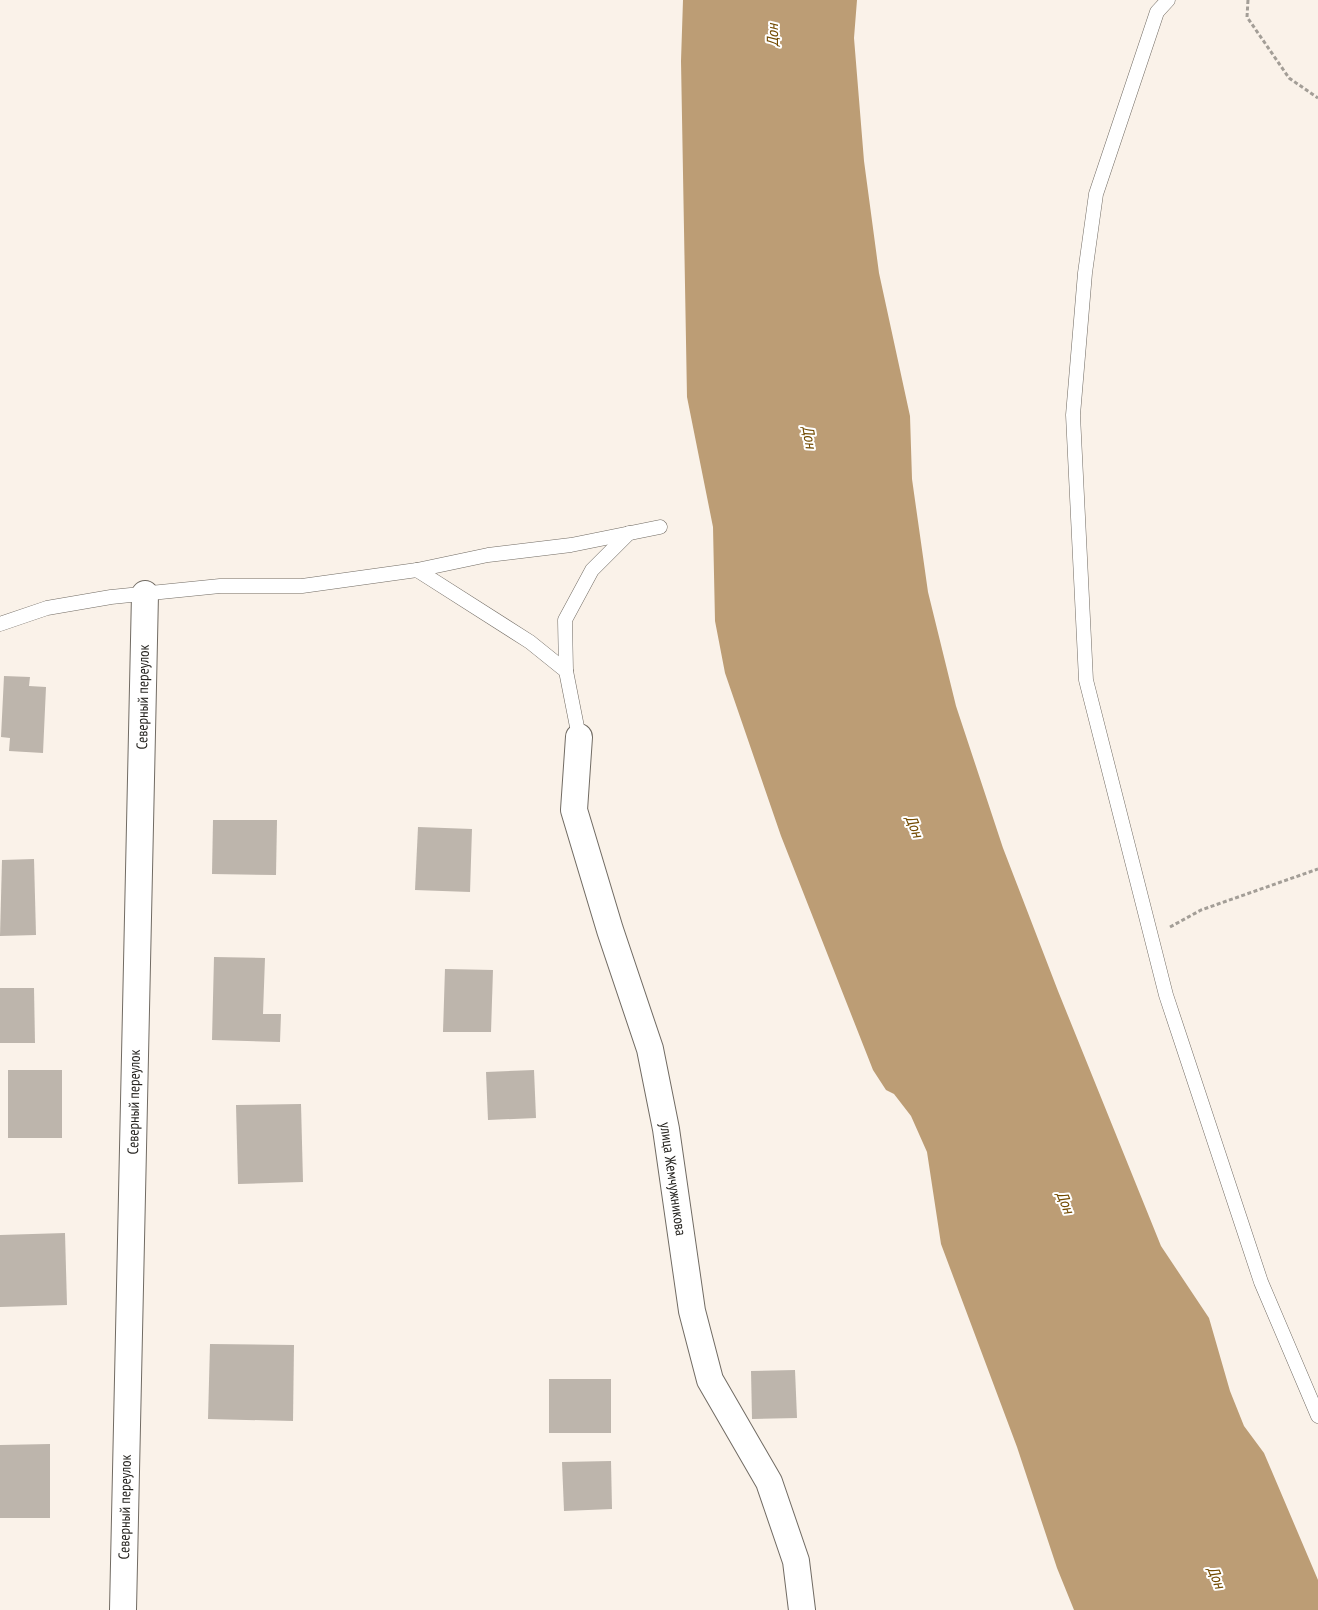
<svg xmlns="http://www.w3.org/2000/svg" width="1318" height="1610" font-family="'PT Sans Narrow',sans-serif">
<rect width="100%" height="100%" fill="#faf2e9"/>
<polygon fill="#bc9d75" points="683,0 857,0 854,38 864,161 879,273 910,416 912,479 928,592 956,706 1003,848 1058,991 1161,1246 1209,1318 1230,1391 1244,1426 1264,1453 1318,1580 1318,1610 1074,1610 1057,1568 1017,1447 941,1244 927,1152 911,1116 894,1094 886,1090 873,1070 781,836 725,673 715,621 713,527 687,397 681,61"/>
<g fill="#bdb5ac">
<polygon points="4,676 30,677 29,686 46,687 43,753 9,751 10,738 1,737"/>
<polygon points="213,820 277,820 276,875 212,874"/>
<polygon points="418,827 472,829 470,892 415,890"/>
<polygon points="34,859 36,935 0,936 2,860"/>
<polygon points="214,957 265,958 263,1014 281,1014 280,1042 212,1040"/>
<polygon points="445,969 493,970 491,1032 443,1032"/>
<polygon points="0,988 34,988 35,1043 0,1043"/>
<rect x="8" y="1070" width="54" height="68"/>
<polygon points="534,1070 536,1118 488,1120 486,1072"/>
<polygon points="301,1104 303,1182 238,1184 236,1105"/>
<polygon points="65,1233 67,1305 0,1307 0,1235"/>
<polygon points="210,1344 294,1345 293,1421 208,1419"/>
<polygon points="795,1370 797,1418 752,1419 751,1371"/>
<rect x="549" y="1379" width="62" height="54"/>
<polygon points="50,1444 50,1518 0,1518 0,1445"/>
<polygon points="611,1461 612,1509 564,1511 562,1462"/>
</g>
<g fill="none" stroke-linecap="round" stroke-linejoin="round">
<defs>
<g id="service">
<polyline points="1168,0 1157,12 1096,194 1085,273 1073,415 1086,680 1166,995 1261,1282 1318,1416"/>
<polyline points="417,570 530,642 566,671 579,737"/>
<polyline points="0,624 47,608 111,597 220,586 302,586 417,570 488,555 571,545 660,527"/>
<polyline points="566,671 565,620 592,570 629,533"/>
</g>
<g id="minor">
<polyline points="579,737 574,810 610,930 650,1049 666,1129 692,1311 710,1380 769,1482 796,1561 802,1610"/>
<polyline points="123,1610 145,594"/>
</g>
</defs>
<use href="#service" stroke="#716b63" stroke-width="15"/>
<use href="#minor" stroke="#716b63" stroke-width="28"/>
<g stroke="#a39e97" stroke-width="3" stroke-dasharray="4 2.5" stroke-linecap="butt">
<polyline points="1248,0 1247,17 1289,78 1318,98"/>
<polyline points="1170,927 1201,910 1318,869"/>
</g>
<use href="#service" stroke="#fff" stroke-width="14"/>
<use href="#minor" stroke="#fff" stroke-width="26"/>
</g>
<g text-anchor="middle" stroke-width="4" stroke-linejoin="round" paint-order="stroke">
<g font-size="15" fill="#262420" stroke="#fff">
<text transform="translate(143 697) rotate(-89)" y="5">Северный переулок</text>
<text transform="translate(134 1102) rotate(-89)" y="5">Северный переулок</text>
<text transform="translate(673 1179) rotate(82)" y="5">улица Жемчужникова</text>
<text transform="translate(125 1507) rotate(-89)" y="5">Северный переулок</text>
</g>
<g font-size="16" font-style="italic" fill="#724a00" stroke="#fff">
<text transform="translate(772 35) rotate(-90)" y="6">Дон</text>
<text transform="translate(810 437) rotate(80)" y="6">Дон</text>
<text transform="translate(915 826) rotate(68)" y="6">Дон</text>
<text transform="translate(1066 1202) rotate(68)" y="6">Дон</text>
<text transform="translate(1217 1577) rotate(68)" y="6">Дон</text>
</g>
</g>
</svg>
